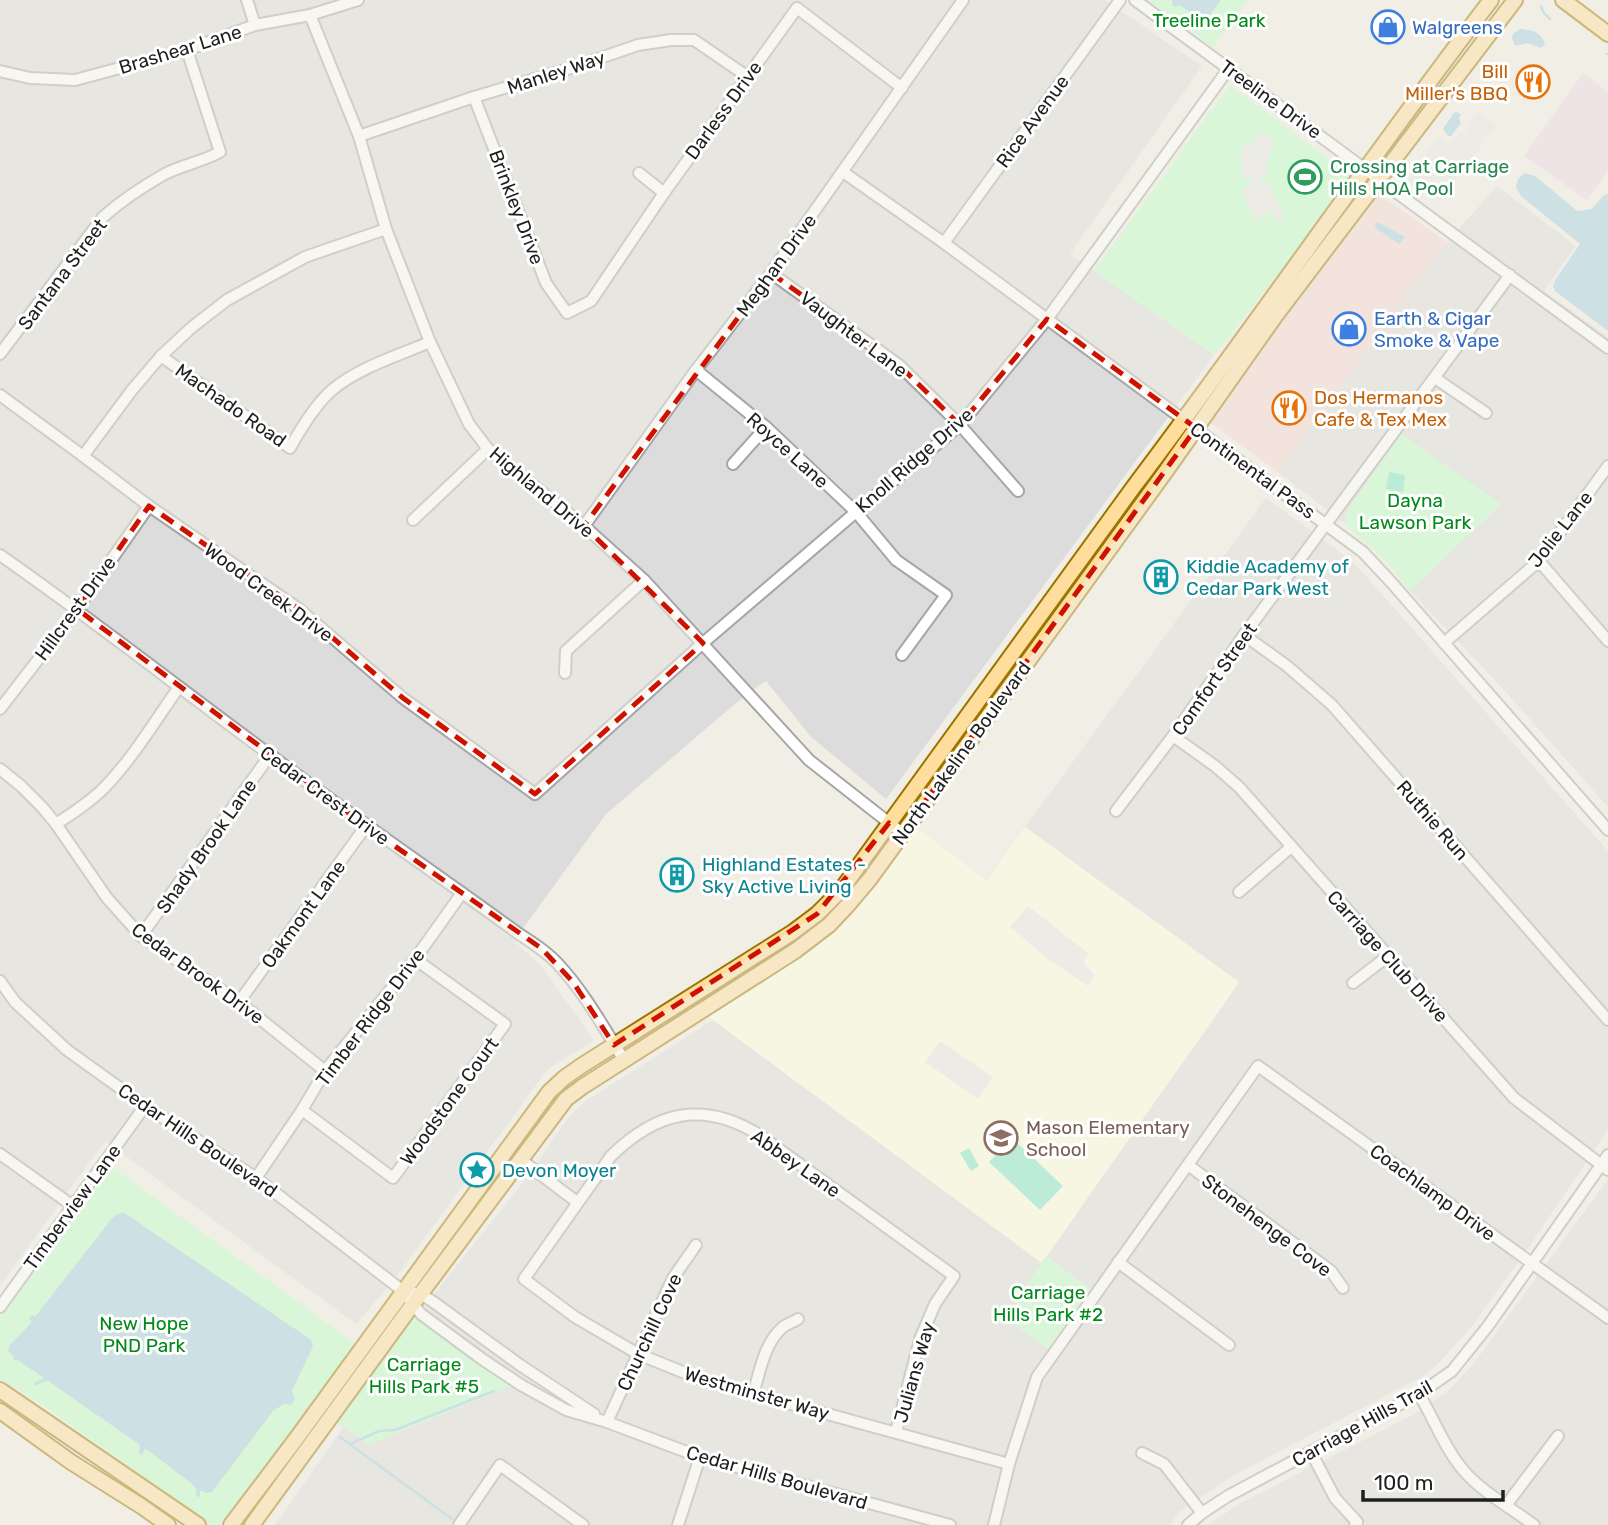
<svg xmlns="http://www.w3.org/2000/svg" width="1608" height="1525" font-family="Rubik,sans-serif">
<rect width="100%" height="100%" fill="#f1eee5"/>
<g fill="#dddcdc">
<polygon points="0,0 1105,0 1202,66 1070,254 1214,355 886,799 811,737 766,681 748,693 606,814 514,941 542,967 594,1040 547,1070 394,1280 356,1324 105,1141 0,1286"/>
<polygon points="1497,186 1576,246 1544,291 1608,337 1608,807 1504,690 1410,591 1501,504 1346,512 1345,524 1278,472 1447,242"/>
<polygon points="1266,498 1334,547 1359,568 1608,851 1608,1130 1531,1244 1473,1325 1439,1363 1420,1378 1236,1474 1179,1512 1170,1525 275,1525 344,1426 369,1445 423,1320 415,1318 520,1186 569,1117 584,1102 713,1020 1042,1263 1006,1318 1049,1349 1090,1289 1046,1256 1239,983 1025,827"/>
<polygon points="1608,1179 1608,1525 1207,1525 1241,1503 1412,1415 1447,1392 1474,1363"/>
</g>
<polygon fill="#f3d7d3" points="1374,191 1447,242 1278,472 1208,421"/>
<polygon fill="#ebd6e5" points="1583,73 1608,92 1608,172 1587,200 1524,156"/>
<polygon fill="#fcffe0" points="1025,827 1239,982 1042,1263 706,1015 851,911 917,828 987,881"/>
<g fill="#bffec9">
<polygon points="1148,0 1248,0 1213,47"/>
<polygon points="1230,85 1354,178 1214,355 1094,271"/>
<polygon points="1401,434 1501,504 1410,591 1387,562 1345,524 1346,512"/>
<polygon points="111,1166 353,1342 356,1347 354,1351 219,1525 210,1525 50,1410 0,1378 0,1318"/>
<polygon points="1046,1256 1090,1289 1048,1349 1005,1318"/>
<polygon points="415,1318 423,1320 513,1385 369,1445 336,1421 408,1321"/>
</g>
<g fill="#7ce6c7">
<polygon points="1389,472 1405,475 1403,492 1386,489"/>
<polygon points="1012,1138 1063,1186 1040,1210 989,1162"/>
<polygon points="969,1148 979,1166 971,1171 960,1153"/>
</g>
<g fill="#e7e7e7">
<polygon points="1477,112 1496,125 1439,203 1425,191 1427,187 1425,184 1420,189 1408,180 1428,153 1427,151 1440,137 1450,144 1460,131 1466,135 1468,124"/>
<polygon points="1260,131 1275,140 1268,158 1266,171 1268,176 1261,177 1260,180 1262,184 1268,183 1275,200 1285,214 1280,223 1271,211 1256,220 1249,208 1243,191 1243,187 1251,185 1250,179 1242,177 1241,155 1244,145 1252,146"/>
<polygon points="1028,906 1089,954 1083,962 1095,975 1088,986 1048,959 1010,927"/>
<polygon points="940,1041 993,1077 978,1099 925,1062"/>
</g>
<g fill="#a2cee2">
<polygon points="1172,0 1221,0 1210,15 1201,20 1180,5 1175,7 1172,5"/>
<path d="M 1520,29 C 1531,30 1541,31 1545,44 L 1541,48 L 1527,43 L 1515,46 L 1512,38 L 1513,34 Z"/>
<polygon points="1456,112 1461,114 1459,118 1461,123 1451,136 1448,136 1443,129 1453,114"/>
<polygon points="1312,160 1317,191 1298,194 1293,163"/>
<polygon points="1524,173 1535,176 1577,211 1592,209 1604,195 1608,194 1608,331 1555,291 1553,286 1556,279 1580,244 1521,196 1516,187 1518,179"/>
<polygon points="1378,222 1405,237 1399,244 1374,227"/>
<polygon points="123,1212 310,1339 313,1346 292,1391 295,1399 291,1405 284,1404 273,1411 212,1492 206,1493 200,1490 200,1497 196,1496 196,1489 192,1484 145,1448 142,1455 139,1453 140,1445 18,1360 14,1361 14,1357 8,1351 10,1345 32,1322 29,1318 32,1315 35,1317 113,1217"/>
</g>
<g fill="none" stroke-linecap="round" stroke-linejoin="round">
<g stroke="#a2cee2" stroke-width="2.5">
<polyline points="1541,6 1544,13 1550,19"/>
<polyline points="1607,54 1608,54"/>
<polyline points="35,1384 47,1379"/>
<polyline points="340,1437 452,1519"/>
<polyline points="350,1444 379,1431 395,1430 494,1391"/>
</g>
<defs>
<g id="minor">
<polyline points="247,0 255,25"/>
<polyline points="1135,0 1608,348"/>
<polyline points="310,15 359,136 386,229 430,342 469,424 488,449 584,526 644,580 809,760 902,833"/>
<polyline points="0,71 30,78 75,80 187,50 255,25 310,15 358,0"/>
<polyline points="474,97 546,283 567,313 591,301 664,193 797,8 902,88"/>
<polyline points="359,136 474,97 565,70 638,45 671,40 694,40 748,77"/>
<polyline points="843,172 944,243 1363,552 1391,582 1608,830"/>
<polyline points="639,173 664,193"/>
<polyline points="944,243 1120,0"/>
<polyline points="771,273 899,365 960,425 1018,491"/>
<path d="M 0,354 L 103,217 C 121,201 142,187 163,175 C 181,165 202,162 220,152 L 187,50"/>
<path d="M 161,356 L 290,448 C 300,430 316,404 332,390 C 360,367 397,356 430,342"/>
<polyline points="696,370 766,427 856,512 896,560 946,595 902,655"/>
<polyline points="1435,378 1486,413"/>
<polyline points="0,395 83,456 149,506 299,609 403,698 535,794 703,643 856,512 960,425 1047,319 1229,68"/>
<polyline points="83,456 132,390 161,356 191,328 227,300 305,257 386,229"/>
<polyline points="733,464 766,427"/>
<polyline points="413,520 488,449"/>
<polyline points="584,526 696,370 771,273 963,0"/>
<path d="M 0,555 C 92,619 179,688 269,754 C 351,816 436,873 519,934 C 533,943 547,952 558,964 C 584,992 604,1028 624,1060"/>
<polyline points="1539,561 1608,641"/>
<polyline points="1244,635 1287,666 1332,705 1608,1020"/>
<polyline points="1444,643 1539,561 1608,466"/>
<polyline points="565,673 566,651 644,580"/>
<polyline points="0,709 77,609 149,506"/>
<polyline points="1173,736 1215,766 1239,787 1514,1098 1608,1170"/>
<polyline points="0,769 21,786 42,807 56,824 107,898 141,936 239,1002 325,1071"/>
<polyline points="1116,811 1173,736 1244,635 1510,275"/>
<path d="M 56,824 C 73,813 90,802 104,788 C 133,758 155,721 179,687"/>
<polyline points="1239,892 1291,847"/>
<polyline points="141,936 270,755"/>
<polyline points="0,981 15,1002 67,1050 145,1106 256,1178 403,1291 421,1314 482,1359 521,1385 566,1410 607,1422 700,1457 950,1525"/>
<polyline points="1353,983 1388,956"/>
<polyline points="239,1002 366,826"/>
<polyline points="302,1110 393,1178 505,1024 415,959"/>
<polyline points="0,1154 73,1206"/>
<polyline points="520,1159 577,1202"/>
<polyline points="1188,1165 1331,1271 1343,1288"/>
<polyline points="256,1178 302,1110 325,1071 415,959 462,893"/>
<polyline points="1118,1262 1229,1345"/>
<polyline points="416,1293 420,1294 432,1301 520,1365 594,1414"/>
<polyline points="0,1307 145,1106"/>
<path d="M 753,1394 C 760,1372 764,1343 783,1327 C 787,1324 793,1322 798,1319"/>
<path d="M 1419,1394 C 1434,1419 1445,1449 1464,1471 C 1481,1491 1512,1509 1534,1525"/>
<polyline points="607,1422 673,1278 696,1245"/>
<path d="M 896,1432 L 920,1339 L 935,1304 L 954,1276 L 758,1134 C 702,1100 656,1112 611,1156 L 524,1279 L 575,1317 L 638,1354 L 700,1379 L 1009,1464"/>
<polyline points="1311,1452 1335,1498 1357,1522 1355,1525"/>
<polyline points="1142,1453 1164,1464 1202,1513"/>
<polyline points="1507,1504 1558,1436"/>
<polyline points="459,1525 500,1465 583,1525"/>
<polyline points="678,1525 700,1457"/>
<polyline points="994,1525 1009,1464 1037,1377 1258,1066 1608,1318"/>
<polyline points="1188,1525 1202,1513 1228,1496 1419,1394 1452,1371 1488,1326 1608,1155"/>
</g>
<g id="major">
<polyline points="1563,0 1608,34"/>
<polyline points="0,1390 198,1525"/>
<polyline points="0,1411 71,1462 141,1506 168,1525"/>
<path d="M 231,1525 L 296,1439 L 549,1092 L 564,1078 L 581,1066 L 793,932 L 817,914 L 841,890 L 1135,485 C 1256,325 1369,159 1491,0"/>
<polyline points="252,1525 413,1304 566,1099 582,1087 795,951 829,925 847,906 869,880 1166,471 1276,315 1515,0"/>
</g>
</defs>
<use href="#minor" stroke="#a6a6a6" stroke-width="14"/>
<use href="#major" stroke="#9b7500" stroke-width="18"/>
<use href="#minor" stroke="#fff" stroke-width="10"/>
<use href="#major" stroke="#ffdd9c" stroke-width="14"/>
</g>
<path d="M0 0H1608V1525H0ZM 771,273 L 899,365 L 960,425 L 1047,319 L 1196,428 L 902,833 L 889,823 L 817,914 L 614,1045 L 573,982 L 541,948 L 366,826 L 77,609 L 149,506 L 299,609 L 403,698 L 535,794 L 703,643 L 584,526 Z" fill="#f1eee5" fill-opacity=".55" fill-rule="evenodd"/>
<path fill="none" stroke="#cf1200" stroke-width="5" stroke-dasharray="14 9" stroke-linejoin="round" d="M 771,273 L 899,365 L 960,425 L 1047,319 L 1196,428 L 902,833 L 889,823 L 817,914 L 614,1045 L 573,982 L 541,948 L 366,826 L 77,609 L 149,506 L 299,609 L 403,698 L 535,794 L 703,643 L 584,526 Z"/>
<defs>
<symbol id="shop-ring" viewBox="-11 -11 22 22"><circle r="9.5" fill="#fff" stroke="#3f7fe0" stroke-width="1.5"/><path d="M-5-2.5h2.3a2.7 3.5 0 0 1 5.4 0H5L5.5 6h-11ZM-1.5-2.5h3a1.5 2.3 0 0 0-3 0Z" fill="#3f7fe0"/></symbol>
<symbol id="restaurant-ring" viewBox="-11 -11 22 22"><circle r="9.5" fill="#fff" stroke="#e8710a" stroke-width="1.5"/><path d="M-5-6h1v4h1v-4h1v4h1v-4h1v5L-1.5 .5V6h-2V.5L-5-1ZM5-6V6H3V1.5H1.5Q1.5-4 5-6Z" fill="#e8710a"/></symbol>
<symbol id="stadium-ring" viewBox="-11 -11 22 22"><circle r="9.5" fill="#fff" stroke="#2e9e5b" stroke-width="1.5"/><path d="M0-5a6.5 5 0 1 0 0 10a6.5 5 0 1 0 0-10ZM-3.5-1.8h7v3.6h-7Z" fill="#2e9e5b"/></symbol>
<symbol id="building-ring" viewBox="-11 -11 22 22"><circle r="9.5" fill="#fff" stroke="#0f9aa8" stroke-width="1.5"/><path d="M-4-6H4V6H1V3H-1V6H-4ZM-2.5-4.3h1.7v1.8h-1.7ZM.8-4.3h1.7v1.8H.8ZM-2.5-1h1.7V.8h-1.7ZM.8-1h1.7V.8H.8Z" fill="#0f9aa8"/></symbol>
<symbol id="school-ring" viewBox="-11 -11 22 22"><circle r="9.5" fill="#fff" stroke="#8d6e63" stroke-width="1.5"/><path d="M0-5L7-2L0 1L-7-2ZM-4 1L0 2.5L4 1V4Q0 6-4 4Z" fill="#8d6e63"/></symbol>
<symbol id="sight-ring" viewBox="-11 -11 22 22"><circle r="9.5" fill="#fff" stroke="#0f9aa8" stroke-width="1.5"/><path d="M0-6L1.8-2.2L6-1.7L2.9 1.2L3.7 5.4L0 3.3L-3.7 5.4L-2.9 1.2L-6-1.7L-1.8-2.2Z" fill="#0f9aa8"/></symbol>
</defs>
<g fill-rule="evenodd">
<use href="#shop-ring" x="1369" y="8" width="38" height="38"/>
<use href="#restaurant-ring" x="1514" y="63" width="38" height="38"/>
<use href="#stadium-ring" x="1286" y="158" width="38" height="38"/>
<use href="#shop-ring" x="1330" y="310" width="38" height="38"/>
<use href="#restaurant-ring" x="1270" y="389" width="38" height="38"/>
<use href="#building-ring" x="1142" y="558" width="38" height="38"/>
<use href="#building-ring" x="658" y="856" width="38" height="38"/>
<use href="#school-ring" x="982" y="1119" width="38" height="38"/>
<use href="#sight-ring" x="458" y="1151" width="38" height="38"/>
</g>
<g text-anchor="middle" stroke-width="6" stroke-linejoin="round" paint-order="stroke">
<g font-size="19" fill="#028919" stroke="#fff">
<text x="1209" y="27">Treeline Park</text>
<text x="1415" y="507">Dayna<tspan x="1415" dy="22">Lawson Park</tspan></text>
<text x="1048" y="1299">Carriage<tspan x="1048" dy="22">Hills Park #2</tspan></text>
<text x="144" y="1330">New Hope<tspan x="144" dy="22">PND Park</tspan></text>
<text x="424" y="1371">Carriage<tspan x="424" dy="22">Hills Park #5</tspan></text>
</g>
<g font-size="19" fill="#366cbe" stroke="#fff" text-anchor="start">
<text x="1412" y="34">Walgreens</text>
<text x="1374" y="325">Earth &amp; Cigar<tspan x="1374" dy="22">Smoke &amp; Vape</tspan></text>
</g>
<g font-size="19" fill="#1f1f1f" stroke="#fff">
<text transform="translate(180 49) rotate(-17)" y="7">Brashear Lane</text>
<text transform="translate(556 72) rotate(-18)" y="7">Manley Way</text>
<text transform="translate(1271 99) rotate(36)" y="7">Treeline Drive</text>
<text transform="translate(723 110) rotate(-54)" y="7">Darless Drive</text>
<text transform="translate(1032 121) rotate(-54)" y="7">Rice Avenue</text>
<text transform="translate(517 207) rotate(69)" y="7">Brinkley Drive</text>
<text transform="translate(776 265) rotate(-54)" y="7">Meghan Drive</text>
<text transform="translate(62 274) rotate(-53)" y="7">Santana Street</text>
<text transform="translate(854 334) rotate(37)" y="7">Vaughter Lane</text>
<text transform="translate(231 405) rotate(35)" y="7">Machado Road</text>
<text transform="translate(788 450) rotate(42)" y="7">Royce Lane</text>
<text transform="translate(914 460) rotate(-41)" y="7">Knoll Ridge Drive</text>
<text transform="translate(1253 470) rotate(36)" y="7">Continental Pass</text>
<text transform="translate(542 492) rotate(40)" y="7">Highland Drive</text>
<text transform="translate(1560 529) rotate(-52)" y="7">Jolie Lane</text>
<text transform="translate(269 592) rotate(36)" y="7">Wood Creek Drive</text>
<text transform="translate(75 608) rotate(-54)" y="7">Hillcrest Drive</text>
<text transform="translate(1214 679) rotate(-55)" y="7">Comfort Street</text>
<text transform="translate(961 753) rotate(-54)" y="7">North Lakeline Boulevard</text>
<text transform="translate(325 795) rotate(36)" y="7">Cedar Crest Drive</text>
<text transform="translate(1433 820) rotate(49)" y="7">Ruthie Run</text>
<text transform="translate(206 846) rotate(-55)" y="7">Shady Brook Lane</text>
<text transform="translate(303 914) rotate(-54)" y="7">Oakmont Lane</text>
<text transform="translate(1388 956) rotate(48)" y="7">Carriage Club Drive</text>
<text transform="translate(198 973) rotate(36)" y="7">Cedar Brook Drive</text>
<text transform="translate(370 1017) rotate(-53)" y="7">Timber Ridge Drive</text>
<text transform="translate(449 1101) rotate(-54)" y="7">Woodstone Court</text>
<text transform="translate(198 1140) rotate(34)" y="7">Cedar Hills Boulevard</text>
<text transform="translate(796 1163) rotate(35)" y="7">Abbey Lane</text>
<text transform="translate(1433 1192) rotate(36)" y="7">Coachlamp Drive</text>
<text transform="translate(72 1207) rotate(-54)" y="7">Timberview Lane</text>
<text transform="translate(1267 1225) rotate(37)" y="7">Stonehenge Cove</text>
<text transform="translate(649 1332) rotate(-65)" y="7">Churchill Cove</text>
<text transform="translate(914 1372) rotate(-74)" y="7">Julians Way</text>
<text transform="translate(757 1393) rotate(16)" y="7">Westminster Way</text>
<text transform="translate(1362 1423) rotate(-29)" y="7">Carriage Hills Trail</text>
<text transform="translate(777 1477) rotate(16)" y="7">Cedar Hills Boulevard</text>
</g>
<g font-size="19" fill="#c56008" stroke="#fff" text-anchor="end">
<text x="1508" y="78">Bill<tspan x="1508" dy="22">Miller's BBQ</tspan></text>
<text x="1314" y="404" text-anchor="start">Dos Hermanos<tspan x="1314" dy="22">Cafe &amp; Tex Mex</tspan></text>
</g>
<g font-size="19" fill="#27864d" stroke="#fff" text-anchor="start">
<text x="1330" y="173">Crossing at Carriage<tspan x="1330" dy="22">Hills HOA Pool</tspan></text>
</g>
<g font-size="19" fill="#0d838f" stroke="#fff" text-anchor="start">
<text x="1186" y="573">Kiddie Academy of<tspan x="1186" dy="22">Cedar Park West</tspan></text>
<text x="702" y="871">Highland Estates -<tspan x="702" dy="22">Sky Active Living</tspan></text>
<text x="502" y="1177">Devon Moyer</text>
</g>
<g font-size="19" fill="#785e54" stroke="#fff" text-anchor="start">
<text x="1026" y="1134">Mason Elementary<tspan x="1026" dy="22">School</tspan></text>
</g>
</g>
<path d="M1363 1490v10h140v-10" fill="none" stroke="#1f1f1f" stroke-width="3.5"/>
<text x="1374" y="1490" font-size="21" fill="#1f1f1f" stroke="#ffffff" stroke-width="5" paint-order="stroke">100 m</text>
</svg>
